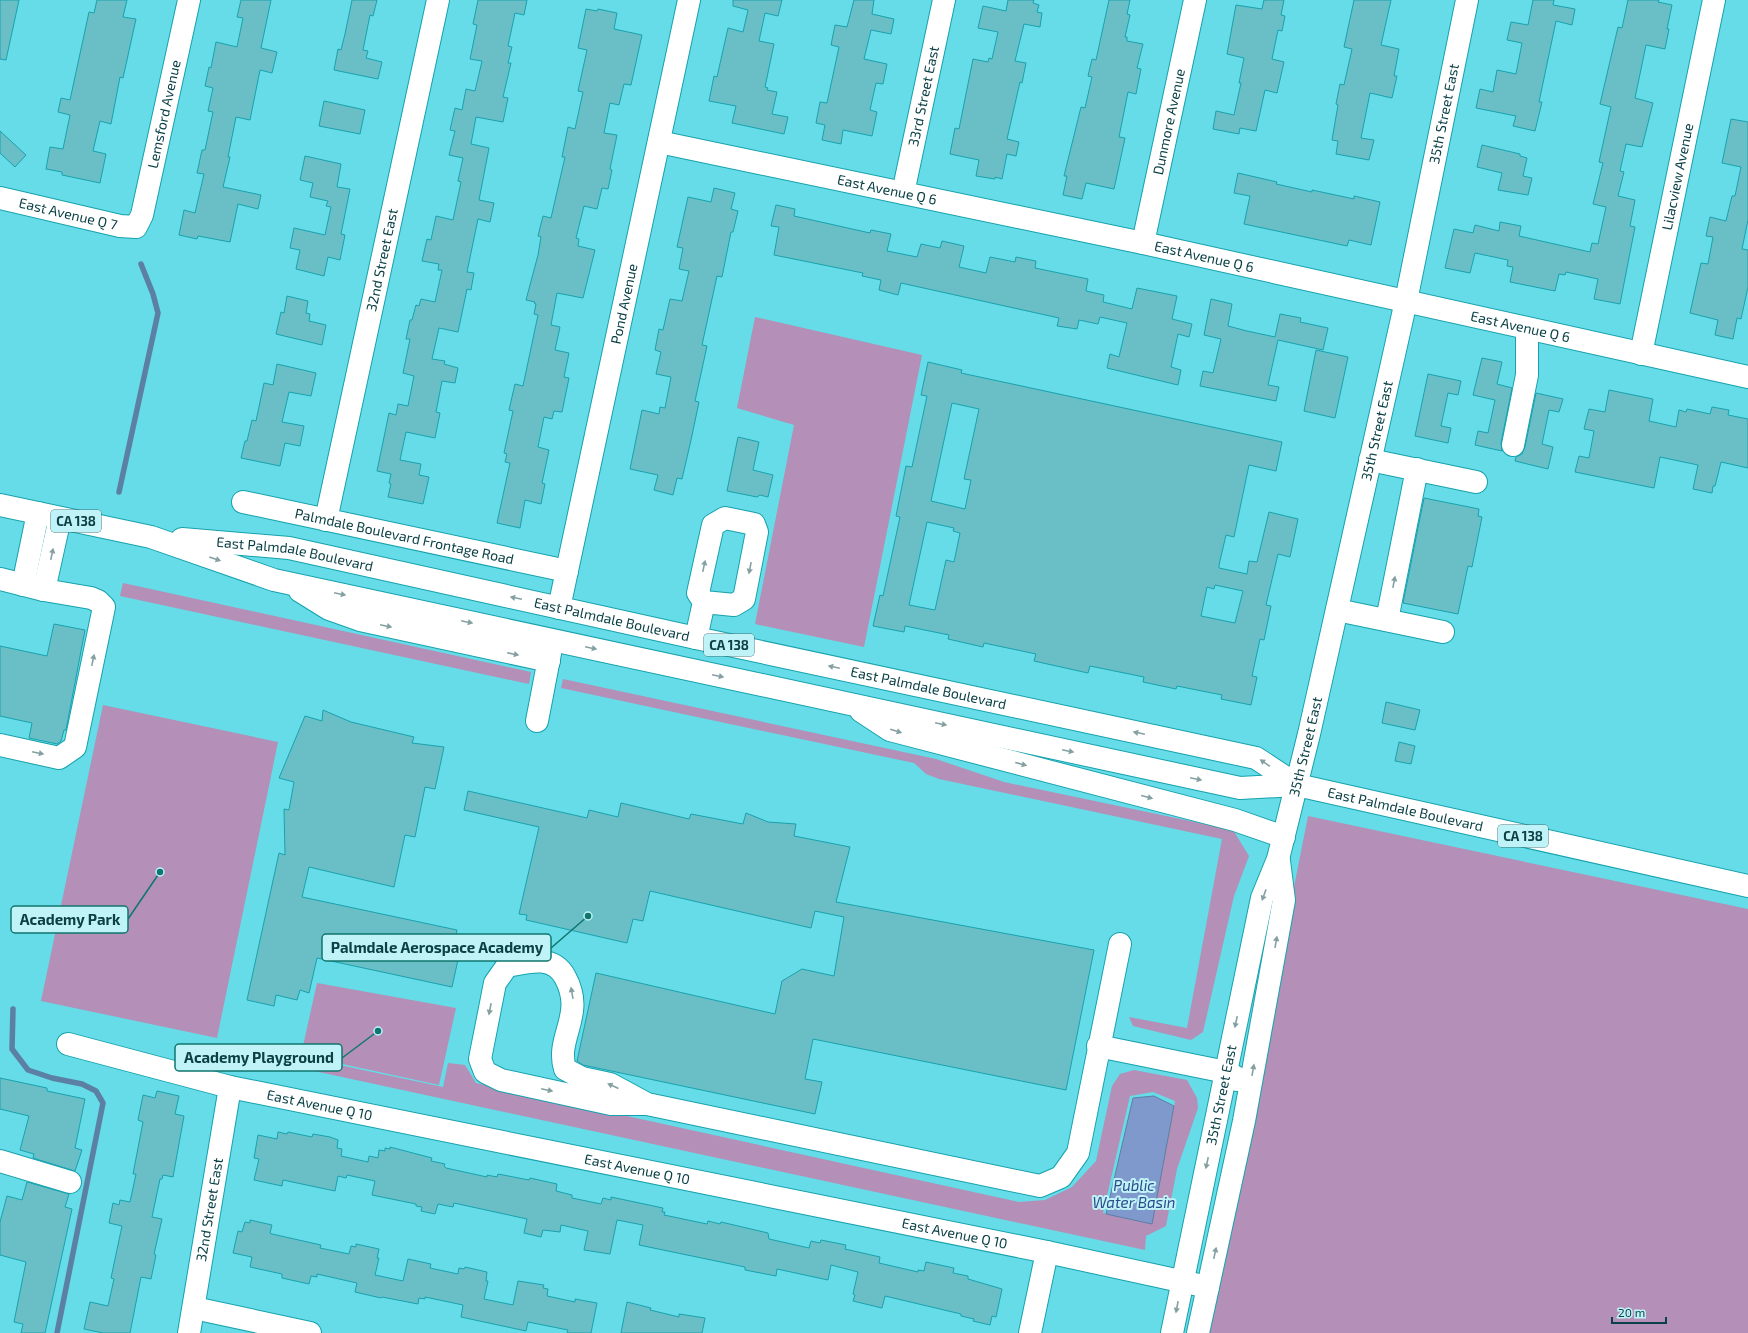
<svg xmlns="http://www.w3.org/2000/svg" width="1748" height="1333" font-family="'Exo 2',sans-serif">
<rect width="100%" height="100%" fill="#65dce7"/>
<g fill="#b48fb7" fill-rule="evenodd">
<polygon points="755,317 922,355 864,647 755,624 794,425 737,408"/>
<polygon points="123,583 531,672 529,684 120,596"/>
<polygon points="563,679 936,759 1004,782 1233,830 1249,856 1234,896 1203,1032 1191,1040 1133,1026 1129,1017 1187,1028 1222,839 939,779 926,774 914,763 561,688"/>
<polygon points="103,705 278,742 217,1038 41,1001"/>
<polygon points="1308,816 1748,909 1748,1333 1206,1333"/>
<polygon points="317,983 456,1008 439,1085 301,1055"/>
<path d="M 255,1047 L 443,1087 L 448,1063 L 465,1065 L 476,1083 L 1019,1202 L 1045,1200 L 1072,1187 L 1096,1161 L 1112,1086 L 1120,1074 L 1134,1070 L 1187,1080 L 1197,1098 L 1198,1108 L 1177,1169 L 1166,1226 L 1146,1236 L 1145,1250 L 254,1058 L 251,1056 L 250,1049 ZM 1153,1092 L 1175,1101 L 1151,1223 L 1103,1213 L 1130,1096 Z"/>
</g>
<polygon fill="#7f99cd" stroke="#5c7fa4" points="1154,1096 1174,1106 1152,1224 1106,1214 1133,1098"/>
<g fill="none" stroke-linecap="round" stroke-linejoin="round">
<g stroke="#5c7fa4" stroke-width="5.5">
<polyline points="119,492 158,313 153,294 141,264"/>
<polyline points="13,1009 12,1049 28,1070 52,1078 82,1084 96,1091 103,1103 57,1333"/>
</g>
</g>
<g fill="#6abfc7" stroke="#18a2ae" fill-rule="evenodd">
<polygon points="0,0 19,0 6,60 0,59"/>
<polygon points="97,0 127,0 123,17 136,19 123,78 120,77 111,124 100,121 93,151 106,154 100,183 62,175 62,172 46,169 50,147 63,149 70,115 58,112 61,98 70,100 89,12 94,13"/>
<polygon points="241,0 271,0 261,48 277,52 272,73 260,70 250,120 236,117 228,157 230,157 223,187 261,195 258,209 238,204 230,242 198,236 197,239 179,235 184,210 195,213 204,174 197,173 202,150 205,150 213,112 208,111 213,88 205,86 209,67 211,68 216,42 237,47 243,18 237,17"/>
<polygon points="352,0 377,0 373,16 370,15 363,50 368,51 366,58 382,62 378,79 334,70 338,49 341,50 345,34"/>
<polygon points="478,0 527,0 524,15 515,13 508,46 512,47 508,63 511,63 503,97 508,98 503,122 476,117 471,144 489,148 479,200 494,203 490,222 478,219 467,272 474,273 471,290 467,289 458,332 439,328 432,359 445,361 444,364 458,368 455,383 442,381 436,412 440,413 435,438 406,432 400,460 421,464 419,475 429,477 423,504 388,497 391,484 389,483 391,474 377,471 389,413 396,415 398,404 408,406 414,376 403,373 410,339 406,339 410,320 412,320 416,305 419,306 421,299 435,302 442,270 438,270 439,264 422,261 427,239 431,240 436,216 453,220 461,182 458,181 463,158 449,155 455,131 450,130 455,108 462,110 466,89 475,91 482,61 470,59 477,25 473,24"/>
<polygon points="733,0 782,0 778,16 765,13 759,41 774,44 765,87 768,88 767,90 777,92 772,114 788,117 784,134 732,123 736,106 709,101 714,76 717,77 728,28 743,32 748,10 733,6"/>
<polygon points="854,0 874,0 872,14 894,19 891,34 871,30 864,59 887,64 883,84 876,83 870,110 877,112 872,136 843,130 841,144 822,140 825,125 816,123 820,102 827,103 839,47 831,45 835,25 847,27"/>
<polygon points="1008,0 1034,0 1033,3 1039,5 1037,12 1042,13 1040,27 1024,24 1015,61 1026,63 1022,83 1020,82 1007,139 1019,142 1016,156 1007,154 1002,179 995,177 995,179 976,176 979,160 950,154 955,128 959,129 973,59 988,62 989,58 992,59 998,32 978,28 983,6 1006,11"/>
<polygon points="1109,0 1130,0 1127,14 1130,15 1125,37 1127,37 1127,41 1143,44 1137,68 1141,69 1136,94 1128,92 1119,137 1125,138 1114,189 1086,183 1082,199 1063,195 1067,176 1064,176 1081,107 1085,108 1092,77 1088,76 1092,59 1096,60"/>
<polygon points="1264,0 1284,0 1281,15 1285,16 1282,31 1278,30 1272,59 1284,62 1277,93 1265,90 1256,131 1240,128 1239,134 1213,129 1216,111 1234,115 1241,83 1239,83 1244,58 1227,54 1236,5 1262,9"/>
<polygon points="1354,0 1391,0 1381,45 1399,49 1394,76 1397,76 1392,98 1370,93 1361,138 1374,140 1369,160 1336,154 1338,141 1332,140 1338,105 1336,104 1340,84 1344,85 1352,49 1344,47"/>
<polygon points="1533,0 1554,0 1553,5 1575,9 1572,25 1556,21 1539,102 1542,102 1535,131 1513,126 1516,116 1476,108 1480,89 1493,92 1497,70 1516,74 1522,43 1507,40 1511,22 1528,25"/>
<polygon points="1628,0 1659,0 1658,2 1672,5 1667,29 1669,29 1665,49 1646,45 1640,74 1635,98 1653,103 1642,147 1626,144 1620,171 1624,172 1618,196 1635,200 1630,226 1635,227 1620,304 1594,299 1598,279 1566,272 1565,275 1559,274 1555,291 1510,282 1513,267 1507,266 1508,260 1475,253 1470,273 1445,268 1454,229 1473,233 1475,225 1499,231 1500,222 1521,226 1519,236 1590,252 1592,243 1598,244 1606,207 1593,204 1603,163 1599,162 1611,107 1600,104 1618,27 1622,28"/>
<polygon points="586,9 597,11 598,9 617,13 614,29 642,35 631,85 624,84 619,105 610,103 604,133 617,135 610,169 612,170 608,189 602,188 597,209 584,206 576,238 579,239 578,246 595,250 583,298 557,293 551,325 560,327 555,350 569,353 564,377 569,378 562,412 554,411 552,419 544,417 538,447 549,450 542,483 545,484 541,504 525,500 520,528 497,523 510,463 505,462 507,454 504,453 513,411 509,410 515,384 523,386 538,315 534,314 536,304 534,303 535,302 526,300 538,255 541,237 538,236 543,216 551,218 565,157 562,157 568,127 575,129 583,92 578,91 587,50 578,48"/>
<polygon points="324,101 365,110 360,134 319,126"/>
<polygon points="1731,119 1748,122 1748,220 1742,249 1748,250 1748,287 1741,319 1737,318 1733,339 1715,335 1718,320 1690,313 1701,263 1708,264 1713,237 1706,236 1710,217 1726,221 1732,196 1735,196 1741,167 1722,163"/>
<polygon points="0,131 26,155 15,167 0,153"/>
<polygon points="1482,145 1520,154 1520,156 1527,158 1523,176 1532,178 1528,195 1498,190 1502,173 1477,167"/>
<polygon points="305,156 341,164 337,187 350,189 341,234 345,235 340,260 328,257 324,276 296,269 300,250 290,248 294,228 325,235 331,207 326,206 328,201 310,197 313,183 300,180"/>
<polygon points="1238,173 1277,182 1276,184 1312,192 1312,190 1354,199 1354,196 1380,202 1371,245 1349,240 1347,246 1244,224 1250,196 1234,193"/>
<polygon points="714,188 735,193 731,209 738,211 733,232 731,232 722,277 717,276 702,345 707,346 695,401 699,402 691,440 682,479 677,478 673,495 654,490 658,475 630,469 642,410 659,414 660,407 665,408 671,377 656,374 661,352 655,350 659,329 663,330 670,299 682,301 689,271 679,269 683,248 677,247 688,197 711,202"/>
<polygon points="776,205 795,209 794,216 870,233 871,230 891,234 887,251 917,257 921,244 940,248 942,241 964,246 959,267 986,273 990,257 1015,262 1016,257 1036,261 1035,268 1088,279 1086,291 1104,295 1103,302 1132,309 1137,288 1177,296 1172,319 1192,324 1189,337 1178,334 1171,367 1181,370 1178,385 1107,368 1110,354 1119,357 1127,323 1100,317 1098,324 1079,320 1077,329 1057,326 1059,318 901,283 898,295 879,290 881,280 862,276 863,273 774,255 779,227 771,226"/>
<polygon points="287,296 308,301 306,313 310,314 309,321 326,325 322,345 276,334 281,312 284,313"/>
<polygon points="1211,299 1232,304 1228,326 1247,331 1275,337 1280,314 1301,318 1300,322 1328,328 1323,350 1278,340 1268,385 1279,387 1276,401 1200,386 1203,371 1213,373 1221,339 1204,335"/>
<polygon points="1316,350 1348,357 1335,418 1304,411"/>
<polygon points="1482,358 1502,362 1497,384 1512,388 1501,443 1502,451 1475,445 1478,431 1488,433 1495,400 1473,395"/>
<path d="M 928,362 L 962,370 L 961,373 L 1282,442 L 1276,471 L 1249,465 L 1234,537 L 1226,535 L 1219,565 L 1219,568 L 1247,574 L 1249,561 L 1257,562 L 1269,512 L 1298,519 L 1290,557 L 1278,554 L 1266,605 L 1271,606 L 1264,640 L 1260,639 L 1252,676 L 1257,677 L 1251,705 L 1221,699 L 1222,695 L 1177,686 L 1176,689 L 1143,682 L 1144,677 L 1090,666 L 1088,673 L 1034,661 L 1036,654 L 984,643 L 983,647 L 948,639 L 949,635 L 905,626 L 904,632 L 873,626 L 880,595 L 883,596 L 900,517 L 896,516 L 906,466 L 912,467 L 927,396 L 921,395 ZM 952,403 L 979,409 L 964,479 L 971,480 L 965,509 L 931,501 ZM 927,522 L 954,528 L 953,531 L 960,533 L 954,562 L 946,560 L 935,610 L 909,605 ZM 1215,585 L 1243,591 L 1235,623 L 1201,616 L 1207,587 L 1214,589 Z"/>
<polygon points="277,364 316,373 311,396 289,392 282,422 304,426 300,446 285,443 280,466 241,458 245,441 247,441 252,420 256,421 264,383 273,385"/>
<polygon points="1428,374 1461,381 1458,395 1448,393 1441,426 1451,428 1448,443 1415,436"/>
<polygon points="1609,390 1653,399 1649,421 1676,427 1679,410 1686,412 1687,409 1710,414 1712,407 1729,410 1728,415 1748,419 1748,468 1721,462 1715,486 1713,486 1712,493 1693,489 1698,465 1660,457 1654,488 1575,472 1579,456 1589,458 1594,431 1584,429 1589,409 1605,412"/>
<polygon points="1536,393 1563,399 1559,412 1549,410 1542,444 1553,447 1548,469 1515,461 1516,457 1522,454 1525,447"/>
<polygon points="738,437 759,442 753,470 773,475 768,497 760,495 757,497 727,491"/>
<polygon points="1424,498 1479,509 1478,516 1482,517 1472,567 1468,566 1458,614 1403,603"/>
<polygon points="54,624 85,630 66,730 64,730 61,741 57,744 29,738 32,723 0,716 0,646 47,656"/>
<polygon points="1386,702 1420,710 1415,730 1382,723"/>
<polygon points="323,710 351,722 414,737 412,743 444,747 435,789 425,787 415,837 405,835 394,887 309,867 302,897 457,930 454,945 461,946 452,987 317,958 309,993 300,990 297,1000 276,995 274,1006 247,1000 279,853 285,855 284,809 289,810 294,782 279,778 305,716 322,721"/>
<polygon points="1399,742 1415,746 1411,764 1395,761"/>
<polygon points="468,791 587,818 589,810 618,817 621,803 689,819 691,814 743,824 746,813 768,822 796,824 794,836 850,847 836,902 1094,950 1066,1090 813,1039 805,1079 822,1082 815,1114 583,1065 577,1061 596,973 775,1014 782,981 802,969 834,976 844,917 815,911 811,928 650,891 643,921 633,919 627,943 526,920 527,915 519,914 539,827 464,810"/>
<polygon points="0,1078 47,1088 47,1091 85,1099 75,1148 82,1150 75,1171 33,1158 34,1154 20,1150 29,1116 0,1109"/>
<polygon points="157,1091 179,1096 175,1114 184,1116 173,1177 163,1175 162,1179 160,1179 152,1217 162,1219 154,1254 156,1255 151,1279 141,1277 130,1333 103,1333 84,1329 90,1302 108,1306 114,1279 111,1278 122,1226 109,1223 113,1203 119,1205 120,1200 130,1202 136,1174 133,1174 143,1122 138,1120 143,1095 155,1098"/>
<polygon points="278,1132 287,1134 288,1132 312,1137 313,1134 330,1137 338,1140 337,1148 342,1149 341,1156 368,1162 369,1156 378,1158 379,1150 385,1151 385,1148 390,1149 390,1147 432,1158 431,1161 445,1164 444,1166 446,1168 487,1177 487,1175 497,1177 498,1174 529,1180 530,1178 557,1184 556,1191 572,1195 572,1198 601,1204 603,1198 611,1200 611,1197 663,1208 662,1212 665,1212 664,1215 707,1224 708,1221 720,1224 721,1222 768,1233 769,1239 809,1248 811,1241 820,1243 821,1240 846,1245 845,1249 880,1257 879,1263 918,1272 918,1270 924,1271 926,1262 954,1268 953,1273 968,1276 968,1279 1002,1289 996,1317 992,1316 990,1325 973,1321 974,1319 961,1316 961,1314 885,1296 882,1308 853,1301 855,1295 853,1294 858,1272 831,1265 828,1280 777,1269 776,1276 745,1270 745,1267 639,1245 643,1225 617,1220 610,1254 584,1250 588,1231 561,1225 560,1232 543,1230 541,1237 524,1233 527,1219 454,1203 453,1207 438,1204 435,1214 421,1211 422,1207 416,1206 416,1204 372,1195 375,1181 347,1175 346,1178 338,1176 335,1191 283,1180 282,1186 254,1180 259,1159 254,1158 258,1135 277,1139"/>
<polygon points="27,1182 69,1194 65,1207 72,1209 45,1333 21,1333 23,1324 14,1322 26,1262 0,1255 0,1222 7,1196 22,1200"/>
<polygon points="250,1220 272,1225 270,1233 272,1234 321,1245 320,1248 349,1254 351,1246 356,1247 356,1244 379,1249 377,1258 379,1258 375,1275 403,1281 408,1259 431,1264 430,1268 458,1274 459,1268 464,1269 465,1267 487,1272 486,1281 488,1281 484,1299 513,1305 518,1281 544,1285 543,1288 548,1289 547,1296 575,1302 575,1299 597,1303 591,1333 567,1333 568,1330 528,1322 526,1331 461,1317 463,1305 425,1297 425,1299 419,1298 418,1304 382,1297 381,1298 355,1292 357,1283 317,1274 317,1277 311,1276 309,1284 282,1278 282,1274 250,1267 252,1257 233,1253 238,1231 242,1232 245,1222 250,1223"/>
<polygon points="627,1302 651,1308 650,1310 679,1317 679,1314 705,1318 702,1333 621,1333"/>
</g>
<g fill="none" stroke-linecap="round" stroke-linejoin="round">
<defs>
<g id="minor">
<path id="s1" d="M 659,142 L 1143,243 L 1748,377"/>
<path id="s2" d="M 903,193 L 944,0"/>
<path id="s3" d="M 0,198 L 120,226 L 136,227 L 142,215 L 189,0"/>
<path id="s4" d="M 1143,243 L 1195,0"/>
<path id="s5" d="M 1641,354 L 1714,0"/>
<polyline points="1513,445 1527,375 1527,329"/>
<polyline points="1370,460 1476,482"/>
<path id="s6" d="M 243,502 L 567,571"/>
<path id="s7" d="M 326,520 L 438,0"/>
<polyline points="0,579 44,590 91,598 98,601 104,607 75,747 59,758 0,745"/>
<polyline points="23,585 38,513"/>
<polyline points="44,590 60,518"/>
<path id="s8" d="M 559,608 L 689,0"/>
<polyline points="1337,610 1443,632"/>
<polyline points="1387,620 1417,469"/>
<polyline points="696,638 704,602 698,593 713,525 725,518 754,524 757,532 744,599 734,605 704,602"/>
<polyline points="537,721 552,643"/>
<path id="s9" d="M 68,1044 L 230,1087 L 1047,1252 L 1208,1287"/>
<polyline points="1098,1046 1226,1072 1236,1077 1237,1080"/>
<path d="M 647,1104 L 610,1084 L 582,1078 L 565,1069 C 555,1037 586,1015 565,977 C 553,954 528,962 507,966 L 495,983 L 480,1059 L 485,1072 L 501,1080 L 611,1104 L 647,1104 L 1040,1186 L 1061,1177 L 1078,1153 L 1120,944"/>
<polyline points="0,1161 70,1182"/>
<polyline points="194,1308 310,1333"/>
<path id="s10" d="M 189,1333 L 230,1087"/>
<polyline points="1030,1333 1047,1252"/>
<path id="s11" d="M 1172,1333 L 1262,898 L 1278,859 L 1309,734 L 1406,301 L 1467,0"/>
<polyline points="1198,1333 1244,1121 1284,900 1279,861"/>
</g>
<g id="highway">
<path id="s12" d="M 0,505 L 151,537 L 274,580 L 1240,788 L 1297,785 L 1748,886"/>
<path id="s13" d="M 182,539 L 289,548 L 696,638 L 1256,758 L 1297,785"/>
<polyline points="300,591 329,609 360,620 549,661"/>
<polyline points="861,711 890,730 1235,820 1284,837"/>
</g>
</defs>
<use href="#minor" stroke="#16a2ad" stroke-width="24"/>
<use href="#highway" stroke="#16a2ad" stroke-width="24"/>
<use href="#minor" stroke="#fff" stroke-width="22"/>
<use href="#highway" stroke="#fff" stroke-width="22"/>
</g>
<defs><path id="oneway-solid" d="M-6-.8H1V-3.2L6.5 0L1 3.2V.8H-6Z"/></defs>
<g fill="#85a0a2">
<use href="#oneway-solid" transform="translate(52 554) rotate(-78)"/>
<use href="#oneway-solid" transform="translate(215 559) rotate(19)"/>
<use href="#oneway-solid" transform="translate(704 566) rotate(-78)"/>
<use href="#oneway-solid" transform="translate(750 568) rotate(101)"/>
<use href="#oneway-solid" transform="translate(1394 582) rotate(-79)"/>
<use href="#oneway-solid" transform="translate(340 594) rotate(12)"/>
<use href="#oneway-solid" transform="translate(516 598) rotate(-168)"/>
<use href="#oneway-solid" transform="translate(467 622) rotate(12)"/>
<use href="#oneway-solid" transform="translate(386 626) rotate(12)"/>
<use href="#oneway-solid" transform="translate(591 648) rotate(12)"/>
<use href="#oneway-solid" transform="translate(513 654) rotate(12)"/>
<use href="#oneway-solid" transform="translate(93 660) rotate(-78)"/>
<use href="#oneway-solid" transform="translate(834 667) rotate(-168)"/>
<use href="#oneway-solid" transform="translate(718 676) rotate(12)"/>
<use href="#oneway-solid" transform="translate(941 724) rotate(12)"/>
<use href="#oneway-solid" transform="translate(896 731) rotate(17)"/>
<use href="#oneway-solid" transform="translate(1139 733) rotate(-168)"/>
<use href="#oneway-solid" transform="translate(1068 751) rotate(12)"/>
<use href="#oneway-solid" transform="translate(38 753) rotate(12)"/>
<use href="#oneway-solid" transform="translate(1265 763) rotate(-146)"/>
<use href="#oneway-solid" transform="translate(1021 764) rotate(15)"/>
<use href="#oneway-solid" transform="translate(1196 779) rotate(12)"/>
<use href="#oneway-solid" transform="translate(1147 797) rotate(15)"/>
<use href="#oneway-solid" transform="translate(1264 895) rotate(110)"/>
<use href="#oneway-solid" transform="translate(1276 942) rotate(-80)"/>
<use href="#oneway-solid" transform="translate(572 993) rotate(-100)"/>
<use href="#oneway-solid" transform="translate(490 1009) rotate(101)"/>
<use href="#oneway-solid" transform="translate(1236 1022) rotate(102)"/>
<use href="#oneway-solid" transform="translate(1253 1070) rotate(-80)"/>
<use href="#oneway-solid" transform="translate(613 1086) rotate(-156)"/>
<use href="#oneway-solid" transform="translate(547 1090) rotate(12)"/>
<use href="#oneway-solid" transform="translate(1207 1163) rotate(102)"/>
<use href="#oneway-solid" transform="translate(1215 1253) rotate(-78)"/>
<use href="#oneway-solid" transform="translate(1177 1307) rotate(101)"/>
</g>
<g text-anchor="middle" stroke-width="4" stroke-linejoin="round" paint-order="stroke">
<g fill="#bff3f8" stroke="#41767b" stroke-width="1">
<rect x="51" y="510" width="50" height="22" rx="3"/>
<rect x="704" y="634" width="50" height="22" rx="3"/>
<rect x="1498" y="825" width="50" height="22" rx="3"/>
</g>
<g font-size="13" font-weight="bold" fill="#0b4146">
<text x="76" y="526">CA 138</text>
<text x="729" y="650">CA 138</text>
<text x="1523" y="841">CA 138</text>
</g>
<g font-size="14" fill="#0b4146" stroke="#bff3f8">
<text dy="5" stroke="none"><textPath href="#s2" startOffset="99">33rd Street East</textPath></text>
<text dy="5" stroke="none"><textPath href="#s3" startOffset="256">Lemsford Avenue</textPath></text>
<text dy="5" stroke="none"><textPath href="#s11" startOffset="1250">35th Street East</textPath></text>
<text dy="5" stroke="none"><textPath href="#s4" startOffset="124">Dunmore Avenue</textPath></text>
<text dy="5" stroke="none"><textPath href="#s5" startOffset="181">Lilacview Avenue</textPath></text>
<text dy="5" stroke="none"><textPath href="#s1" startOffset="233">East Avenue Q 6</textPath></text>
<text dy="5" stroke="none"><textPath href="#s3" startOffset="70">East Avenue Q 7</textPath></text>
<text dy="5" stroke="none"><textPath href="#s1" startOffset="557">East Avenue Q 6</textPath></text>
<text dy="5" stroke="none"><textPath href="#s7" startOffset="266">32nd Street East</textPath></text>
<text dy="5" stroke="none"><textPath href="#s8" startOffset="311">Pond Avenue</textPath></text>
<text dy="5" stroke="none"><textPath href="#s1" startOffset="881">East Avenue Q 6</textPath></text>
<text dy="5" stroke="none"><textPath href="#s11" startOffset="926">35th Street East</textPath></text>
<text dy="5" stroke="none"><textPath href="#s6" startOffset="165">Palmdale Boulevard Frontage Road</textPath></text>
<text dy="5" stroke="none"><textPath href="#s13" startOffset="114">East Palmdale Boulevard</textPath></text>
<text dy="5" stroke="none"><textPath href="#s13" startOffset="438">East Palmdale Boulevard</textPath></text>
<text dy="5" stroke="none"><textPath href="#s13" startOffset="762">East Palmdale Boulevard</textPath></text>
<text dy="5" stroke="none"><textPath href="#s11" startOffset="602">35th Street East</textPath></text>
<text dy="5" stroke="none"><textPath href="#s12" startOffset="1441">East Palmdale Boulevard</textPath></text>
<text dy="5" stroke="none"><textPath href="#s11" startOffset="243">35th Street East</textPath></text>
<text dy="5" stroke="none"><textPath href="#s9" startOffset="259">East Avenue Q 10</textPath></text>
<text dy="5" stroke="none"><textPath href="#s9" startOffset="583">East Avenue Q 10</textPath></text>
<text dy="5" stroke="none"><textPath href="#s10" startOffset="125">32nd Street East</textPath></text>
<text dy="5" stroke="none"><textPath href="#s9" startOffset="907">East Avenue Q 10</textPath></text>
</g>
<g font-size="15" font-style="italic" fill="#2d4b8b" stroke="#bff3f8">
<text x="1134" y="1191">Public<tspan x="1134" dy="17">Water Basin</tspan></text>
</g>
</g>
<path fill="none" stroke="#0f766e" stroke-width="1.5" d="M160 872L128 919M588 916L551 948M378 1031L342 1058"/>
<g fill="#0f766e" stroke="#bff3f8" stroke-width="1.5">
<circle cx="160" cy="872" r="4"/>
<circle cx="588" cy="916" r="4"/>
<circle cx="378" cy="1031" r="4"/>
</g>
<g fill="#bff3f8" stroke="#0f766e" stroke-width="1.5">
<rect x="11" y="906" width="117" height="27" rx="4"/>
<rect x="322" y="934" width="229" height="27" rx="4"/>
<rect x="175" y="1044" width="167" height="27" rx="4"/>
</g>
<g font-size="15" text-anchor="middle" font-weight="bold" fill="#0b4146">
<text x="70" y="925">Academy Park</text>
<text x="437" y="953">Palmdale Aerospace Academy</text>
<text x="259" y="1063">Academy Playground</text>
</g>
<path d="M1612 1317v6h54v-6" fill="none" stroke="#0b4146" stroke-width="2"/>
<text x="1618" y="1317" font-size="12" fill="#0b4146" stroke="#bff3f8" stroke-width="3" paint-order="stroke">20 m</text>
</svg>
